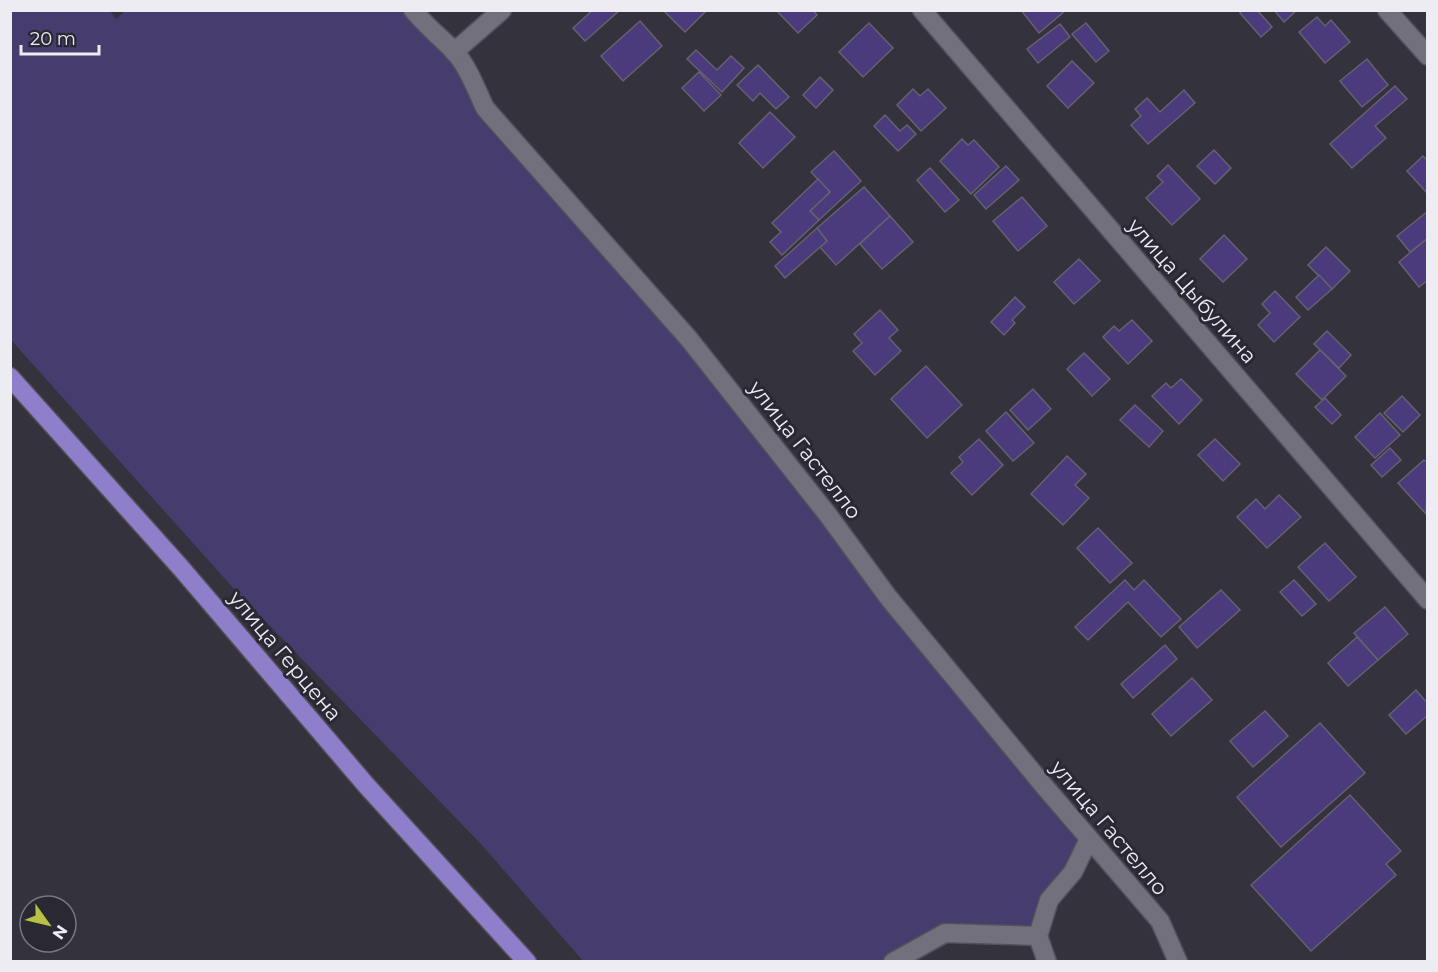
<svg xmlns="http://www.w3.org/2000/svg" width="1438" height="972" font-family="Montserrat,sans-serif">
<rect width="100%" height="100%" fill="#34323d"/>
<polygon fill="#473c6e" points="126,10 413,11 485,108 689,339 1089,839 1038,936 945,933 893,961 583,961 481,844 235,590 11,340 11,11 110,11 116,19"/>
<g fill="#4b3a7c" stroke="#63626e" stroke-width="1.5">
<polygon points="593,10 620,10 585,41 573,28"/>
<polygon points="666,10 707,10 685,32 665,12"/>
<polygon points="776,10 813,10 817,15 798,33"/>
<polygon points="1021,10 1066,10 1039,33"/>
<polygon points="1243,10 1257,10 1272,27 1261,37 1240,13"/>
<polygon points="1274,10 1297,10 1284,22"/>
<polygon points="1317,17 1325,26 1331,20 1350,42 1325,63 1299,32"/>
<polygon points="640,21 662,46 623,81 601,56"/>
<polygon points="869,23 893,48 863,77 839,52"/>
<polygon points="1086,23 1109,51 1096,62 1072,34"/>
<polygon points="1060,24 1070,37 1038,63 1027,49"/>
<polygon points="696,50 717,70 731,56 744,68 722,92 687,59"/>
<polygon points="1367,59 1388,85 1362,107 1340,81"/>
<polygon points="1072,61 1094,83 1068,108 1047,86"/>
<polygon points="758,65 789,97 776,109 760,93 753,101 737,85"/>
<polygon points="699,72 721,95 704,111 682,88"/>
<polygon points="820,77 833,90 816,108 803,95"/>
<polygon points="1395,86 1407,99 1375,126 1386,138 1352,168 1330,144"/>
<polygon points="913,89 920,96 928,89 946,108 921,131 897,105"/>
<polygon points="1184,90 1195,103 1148,144 1131,125 1141,116 1135,109 1147,98 1160,112"/>
<polygon points="770,112 795,137 763,168 739,143"/>
<polygon points="885,115 900,131 907,125 916,134 898,151 874,126"/>
<polygon points="962,139 968,145 974,140 999,167 971,194 940,161"/>
<polygon points="1214,150 1231,168 1215,184 1197,166"/>
<polygon points="834,151 861,181 819,220 810,211 830,192 811,172"/>
<polygon points="1423,156 1428,161 1428,194 1407,171"/>
<polygon points="1168,165 1200,199 1172,225 1146,198 1163,182 1157,176"/>
<polygon points="1006,166 1019,180 986,209 974,195"/>
<polygon points="930,168 959,200 945,212 917,180"/>
<polygon points="818,179 830,192 810,211 819,220 782,255 770,242 781,232 772,223"/>
<polygon points="864,187 890,216 836,265 820,247 827,241 817,228"/>
<polygon points="1022,197 1047,226 1018,251 993,221"/>
<polygon points="1428,211 1428,238 1410,252 1397,236"/>
<polygon points="890,216 913,242 882,269 860,244"/>
<polygon points="817,228 827,241 785,278 775,266"/>
<polygon points="1224,235 1247,259 1223,282 1200,259"/>
<polygon points="1428,238 1428,280 1419,287 1399,262"/>
<polygon points="1326,247 1350,271 1332,289 1308,265"/>
<polygon points="1079,259 1100,281 1074,304 1054,282"/>
<polygon points="1319,275 1332,289 1308,310 1296,297"/>
<polygon points="1275,291 1300,317 1274,342 1258,325 1270,313 1262,304"/>
<polygon points="1015,297 1025,307 1012,320 1015,323 1004,335 991,322"/>
<polygon points="880,310 898,330 889,338 901,351 875,375 853,351 862,343 854,334"/>
<polygon points="1132,320 1152,341 1128,364 1103,337 1114,326 1119,331"/>
<polygon points="1327,331 1351,355 1339,368 1314,344"/>
<polygon points="1320,350 1346,376 1322,400 1296,374"/>
<polygon points="1084,353 1110,379 1092,396 1067,369"/>
<polygon points="926,366 962,405 927,438 891,399"/>
<polygon points="1181,379 1202,400 1179,424 1152,396 1166,383 1171,388"/>
<polygon points="1033,389 1051,409 1028,430 1010,410"/>
<polygon points="1402,396 1420,415 1403,432 1384,413"/>
<polygon points="1325,398 1341,415 1332,424 1315,407"/>
<polygon points="1135,405 1163,431 1149,447 1120,420"/>
<polygon points="1006,412 1034,443 1013,461 986,431"/>
<polygon points="1380,413 1400,435 1375,458 1355,437"/>
<polygon points="979,439 1003,465 972,495 951,473 963,462 959,457"/>
<polygon points="1215,439 1240,464 1223,481 1198,455"/>
<polygon points="1390,448 1401,460 1382,477 1371,465"/>
<polygon points="1067,456 1086,474 1075,485 1089,498 1063,525 1031,494"/>
<polygon points="1424,460 1428,463 1426,514 1398,483"/>
<polygon points="1279,495 1301,517 1267,548 1237,517 1256,499 1265,509"/>
<polygon points="1098,528 1132,563 1110,583 1077,548"/>
<polygon points="1325,543 1356,577 1329,601 1298,567"/>
<polygon points="1125,580 1134,590 1144,580 1181,619 1161,637 1128,602 1088,640 1075,627"/>
<polygon points="1294,580 1316,604 1302,616 1280,592"/>
<polygon points="1221,590 1240,610 1197,648 1179,627"/>
<polygon points="1385,607 1408,634 1378,660 1354,633"/>
<polygon points="1357,637 1378,660 1348,686 1328,663"/>
<polygon points="1165,645 1177,659 1133,698 1121,684"/>
<polygon points="1192,678 1212,700 1171,736 1152,714"/>
<polygon points="1416,690 1428,704 1428,715 1406,734 1389,715"/>
<polygon points="1265,711 1288,736 1253,767 1230,741"/>
<polygon points="1320,723 1365,773 1281,847 1237,797"/>
<polygon points="1350,795 1401,851 1386,864 1396,875 1311,951 1251,885"/>
</g>
<g fill="none" stroke-linecap="round" stroke-linejoin="round">
<defs>
<g id="minor">
<path d="M 413,10 C 425,25 440,37 453,50 C 468,66 476,89 485,108 L 689,339 L 828,515 L 888,597 L 1044,786 L 1160,921 L 1178,962"/>
<polyline points="922,10 1428,600"/>
<polyline points="1387,10 1428,56"/>
<polyline points="454,52 502,10"/>
<polyline points="893,962 945,933 1038,936"/>
<polyline points="1047,962 1038,936 1049,900 1073,872 1089,839"/>
</g>
<polyline id="major" points="10,377 181,568 366,785 527,962"/>
</defs>
<use href="#minor" stroke="#52515a" stroke-width="21"/>
<use href="#major" stroke="#52515a" stroke-width="21"/>
<use href="#minor" stroke="#72707c" stroke-width="18"/>
<use href="#major" stroke="#8f7ec9" stroke-width="18"/>
</g>
<g text-anchor="middle" stroke-width="6" stroke-linejoin="round" paint-order="stroke">
<g font-size="21" fill="#edecf3" stroke="#2a2833">
<text transform="translate(1192 291) rotate(49)" y="7">улица Цыбулина</text>
<text transform="translate(805 450) rotate(52)" y="7">улица Гастелло</text>
<text transform="translate(285 656) rotate(50)" y="7">улица Герцена</text>
<text transform="translate(1109 828) rotate(50)" y="7">улица Гастелло</text>
</g>
</g>
<rect width="1438" height="972" fill="none" stroke="#edecf3" stroke-width="24"/>
<g transform="translate(48 924) rotate(124)"><circle r="28" fill="#2a2833" stroke="#787680" stroke-width="1.5"/>
<path d="M0-4.5L10 22L0 15L-10 22Z" fill="#b9c046"/>
<text y="-9" font-size="16" font-weight="bold" text-anchor="middle" fill="#edecf3">N</text>
</g>
<path d="M21 45v9h78v-9" fill="none" stroke="#edecf3" stroke-width="3"/>
<text x="30" y="45" font-size="18" fill="#edecf3" stroke="#2a2833" stroke-width="4.5" paint-order="stroke">20 m</text>
</svg>
